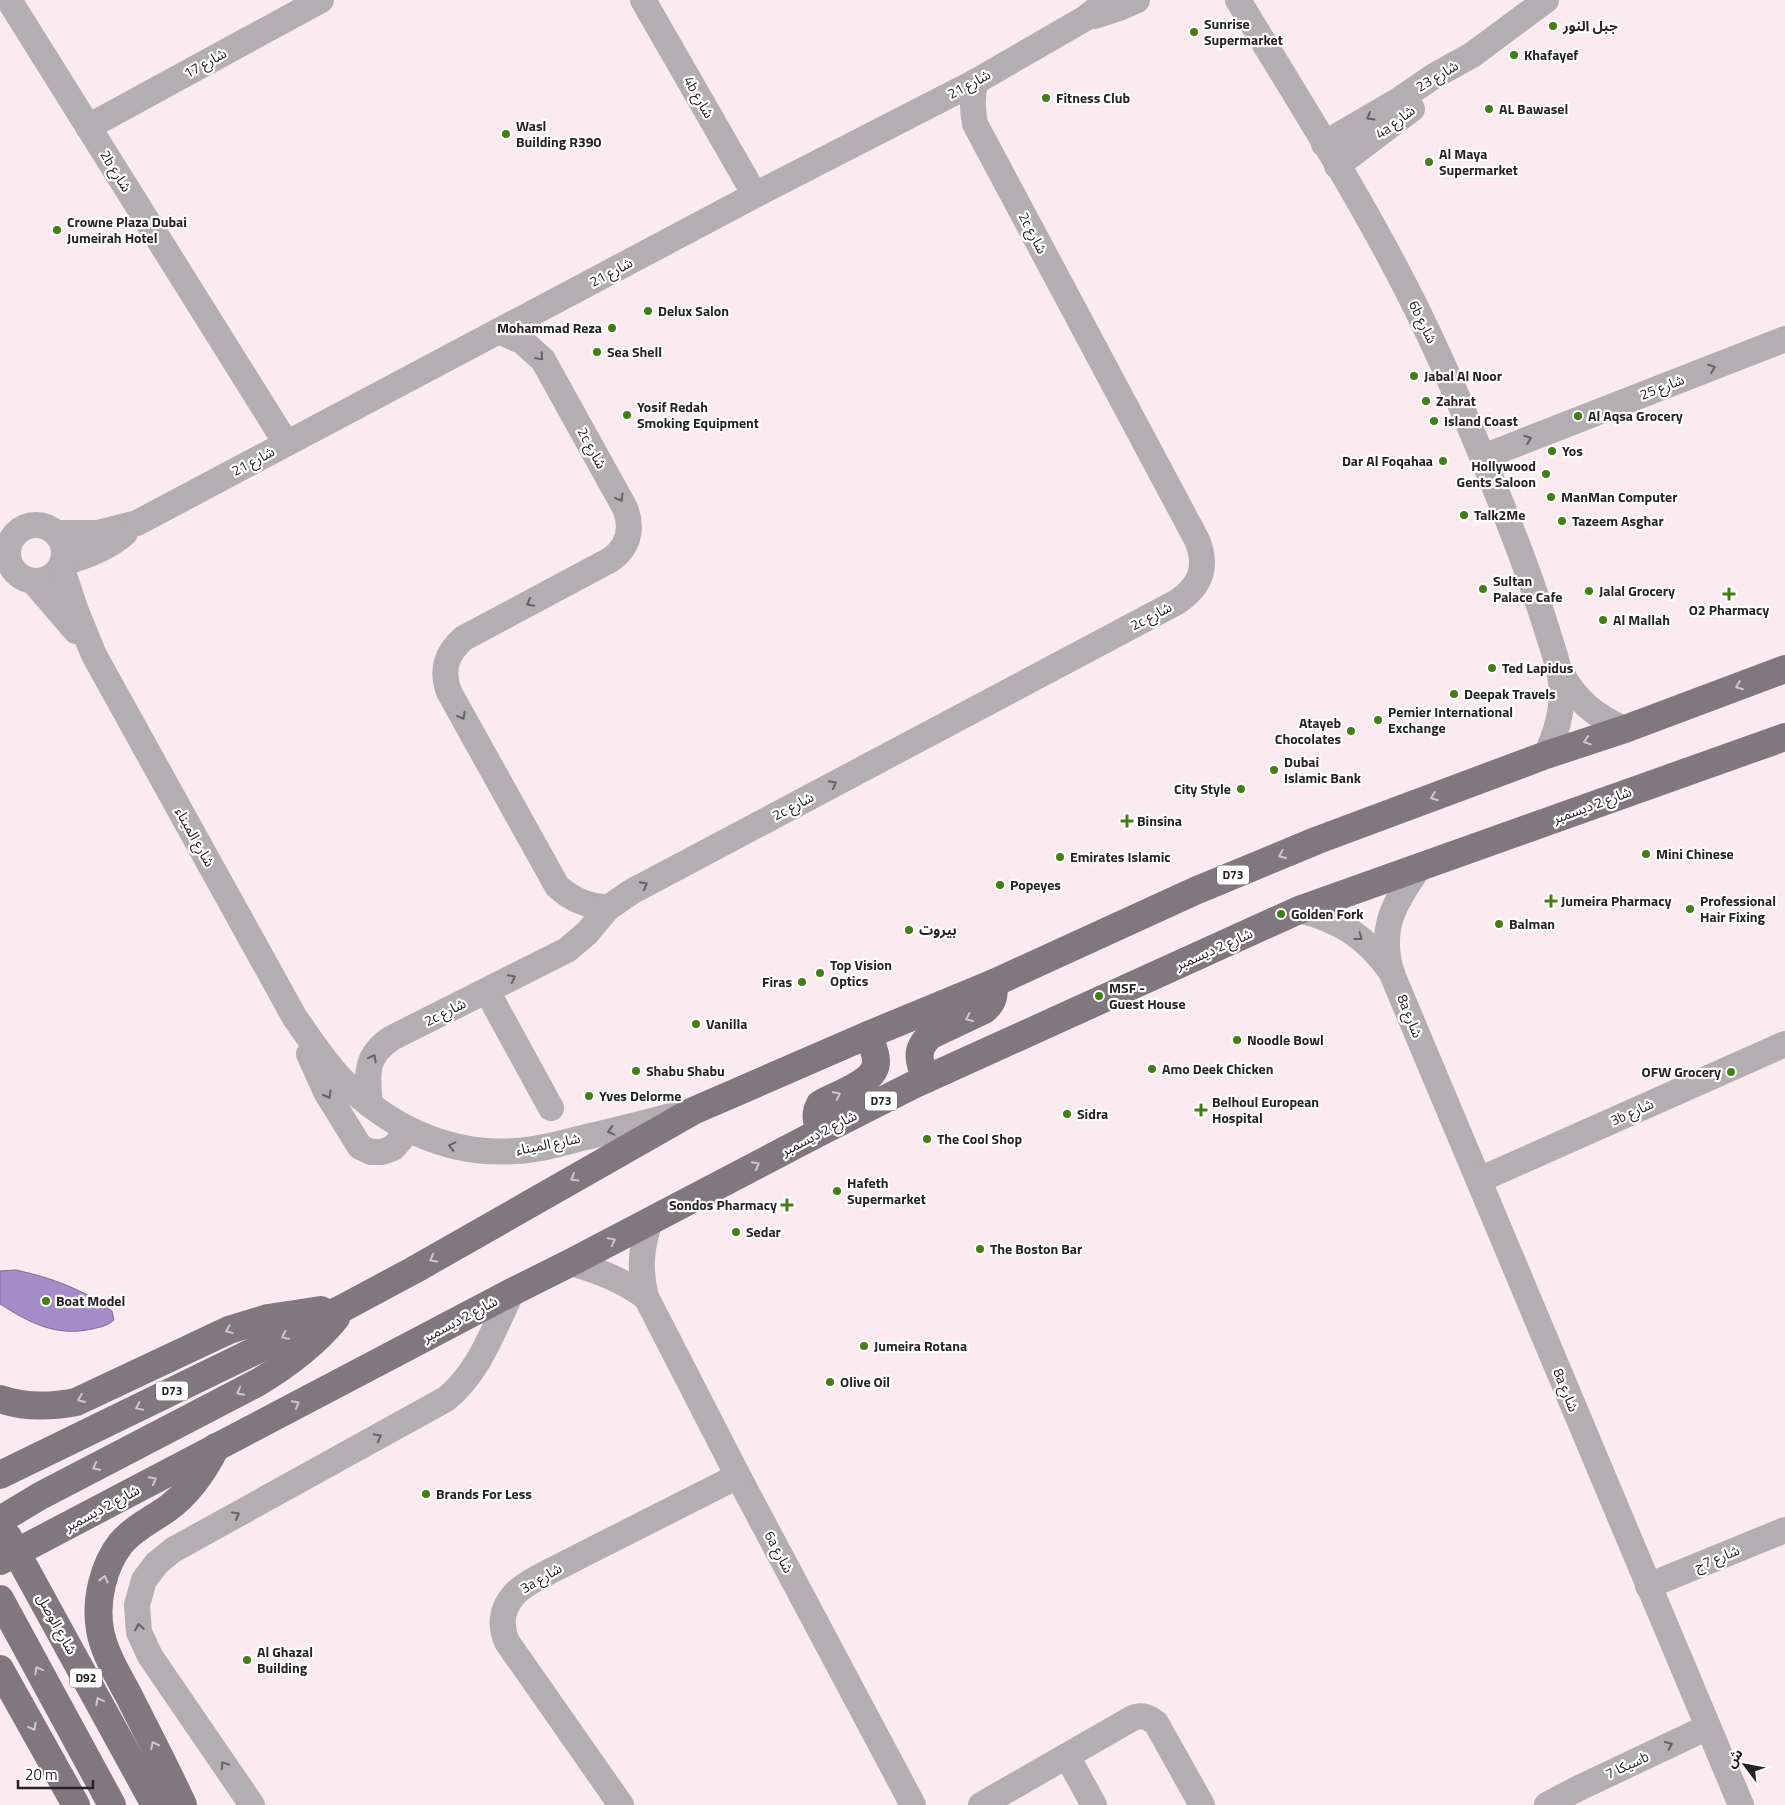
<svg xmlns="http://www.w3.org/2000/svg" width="1785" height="1805" font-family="'Titillium Web','Noto Sans Arabic',sans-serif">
<rect width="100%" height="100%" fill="#fbebf0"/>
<path fill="#a48cc9" stroke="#7e6c97" d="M 16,1270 C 52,1278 83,1289 112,1311 L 114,1320 C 107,1326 101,1327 92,1329 C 56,1337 30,1323 0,1304 L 0,1271 Z"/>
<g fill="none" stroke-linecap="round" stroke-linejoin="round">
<g stroke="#b3aeb2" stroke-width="26">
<polyline points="9,0 286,443"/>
<polyline points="643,0 755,195"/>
<path d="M 1238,0 C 1294,93 1353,185 1403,282 C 1441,355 1472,431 1503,508 C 1519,548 1534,588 1547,630 C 1552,647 1559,664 1561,682 C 1564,708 1557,732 1546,755"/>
<polyline points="1094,16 1119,8 1137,0"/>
<polyline points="88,127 321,0"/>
<polyline points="1324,144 1399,100 1434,76 1472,55 1546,0"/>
<polyline points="1337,166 1412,109"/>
<path d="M 499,331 L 523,342 L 543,360 L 625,508 C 633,528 629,547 610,560 L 464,638 C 446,653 441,671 449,692 L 557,886 C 573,901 587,905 608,908"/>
<polyline points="1483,457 1785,339"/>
<circle cx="36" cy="553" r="28"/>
<polyline points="56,533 97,533 137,523 755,195 975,82 1084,19 1109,0"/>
<path d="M 62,563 C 85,557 107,549 125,533"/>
<path d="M 61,566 L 76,611 L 94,655 L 295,1018 C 310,1039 324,1061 341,1079 C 387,1126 448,1156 515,1151 C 539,1150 562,1143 586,1137 C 617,1130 648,1122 678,1114"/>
<polyline points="33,581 76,631"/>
<path d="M 1561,672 C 1575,700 1596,717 1625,729"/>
<path d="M 1419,868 C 1394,903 1378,929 1392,974 L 1741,1805"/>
<path d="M 1299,910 C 1341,920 1367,938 1392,973"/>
<polyline points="487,991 551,1108"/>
<polyline points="309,1054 326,1092 360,1147 371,1152 382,1152 393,1148 401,1139 405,1128"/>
<path d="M 370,1105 C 367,1075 364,1056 392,1038 L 567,950 L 587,933 L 608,908 L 631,892 L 1177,602 C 1201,586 1208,567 1197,540 L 975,124 C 972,109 972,97 975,82"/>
<polyline points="1479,1180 1785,1044"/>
<path d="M 650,1221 C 641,1247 639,1270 646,1297 L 738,1476 L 913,1805"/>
<path d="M 570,1263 C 599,1270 622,1280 646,1297"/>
<polyline points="1648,1586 1785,1530"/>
<polyline points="1067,1756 1094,1805"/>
<path d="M 252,1805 L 150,1656 L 139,1632 L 137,1605 L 144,1580 L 157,1563 L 173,1550 L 446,1399 C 479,1373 494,1328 512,1292"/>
<path d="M 621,1805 L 507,1642 C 500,1626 501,1610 513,1596 C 523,1582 562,1566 578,1557 C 632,1530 685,1503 738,1476"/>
<path d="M 981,1805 L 1131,1719 C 1141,1714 1147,1716 1156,1723 L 1202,1805"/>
<polyline points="1547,1805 1577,1789 1708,1727"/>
</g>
<g stroke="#80777f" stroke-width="28">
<path d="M 926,1079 C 919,1061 914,1050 931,1035 L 984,1010 C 994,1002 994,995 994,983"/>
<path d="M 820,1132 C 817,1121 814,1115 820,1104 C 836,1094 877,1083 876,1061 C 876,1052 871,1043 868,1035"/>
<path d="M 0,1399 C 25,1408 50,1407 76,1402 L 229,1330 L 268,1318 L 321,1310"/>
<polyline points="0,1475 345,1307 414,1270 693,1111 868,1035 994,983 1195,891 1318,840 1546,755 1625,729 1785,669"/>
<path d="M 0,1520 L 40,1496 L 257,1383 C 287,1365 314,1345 336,1318"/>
<polyline points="8,1537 155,1805"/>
<polyline points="0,1561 512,1292 570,1263 820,1132 913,1085 1299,910 1785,737"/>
<polyline points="0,1599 112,1805"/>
<polyline points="0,1669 76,1805"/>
<path d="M 183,1805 C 166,1768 147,1732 129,1696 C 118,1675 104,1653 100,1630 C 95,1601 103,1566 121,1543 C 134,1528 151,1520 167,1509 C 189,1493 204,1471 216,1447"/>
</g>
</g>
<defs><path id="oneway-chevron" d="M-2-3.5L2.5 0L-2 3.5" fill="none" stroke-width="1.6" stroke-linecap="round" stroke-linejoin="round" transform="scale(1.25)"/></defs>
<g stroke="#666163">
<use href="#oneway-chevron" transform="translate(1370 117) rotate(149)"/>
<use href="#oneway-chevron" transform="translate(540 357) rotate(49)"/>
<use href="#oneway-chevron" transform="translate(1712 368) rotate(-21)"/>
<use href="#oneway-chevron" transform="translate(1528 439) rotate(-21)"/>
<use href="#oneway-chevron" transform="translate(620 498) rotate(61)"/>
<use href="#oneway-chevron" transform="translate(530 603) rotate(152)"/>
<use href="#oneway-chevron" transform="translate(462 716) rotate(61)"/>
<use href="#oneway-chevron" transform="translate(833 784) rotate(-28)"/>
<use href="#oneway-chevron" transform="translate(644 885) rotate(-28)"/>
<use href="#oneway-chevron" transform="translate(1359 937) rotate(37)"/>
<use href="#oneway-chevron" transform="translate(512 978) rotate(-27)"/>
<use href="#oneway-chevron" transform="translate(373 1058) rotate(-62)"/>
<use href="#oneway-chevron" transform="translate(328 1095) rotate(61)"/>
<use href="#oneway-chevron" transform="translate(611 1131) rotate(166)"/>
<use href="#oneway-chevron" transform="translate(452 1146) rotate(-167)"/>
<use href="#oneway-chevron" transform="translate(378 1437) rotate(-29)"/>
<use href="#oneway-chevron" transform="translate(236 1515) rotate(-29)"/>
<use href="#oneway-chevron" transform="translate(139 1627) rotate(-100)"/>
<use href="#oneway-chevron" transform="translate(1669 1745) rotate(-25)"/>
<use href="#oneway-chevron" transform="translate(224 1765) rotate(-124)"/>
</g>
<g stroke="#ccc9cc">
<use href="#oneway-chevron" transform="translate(1739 686) rotate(160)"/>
<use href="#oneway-chevron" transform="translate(1587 741) rotate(162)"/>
<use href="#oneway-chevron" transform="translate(1434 797) rotate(160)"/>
<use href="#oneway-chevron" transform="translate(1282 855) rotate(157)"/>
<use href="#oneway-chevron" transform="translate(969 1018) rotate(155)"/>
<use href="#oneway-chevron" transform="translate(837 1095) rotate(-27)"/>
<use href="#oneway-chevron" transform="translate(756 1165) rotate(-28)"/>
<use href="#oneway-chevron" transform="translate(574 1178) rotate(150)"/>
<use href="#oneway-chevron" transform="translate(612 1241) rotate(-28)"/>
<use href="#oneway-chevron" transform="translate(433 1259) rotate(150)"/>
<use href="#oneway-chevron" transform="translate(229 1330) rotate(158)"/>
<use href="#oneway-chevron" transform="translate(285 1336) rotate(154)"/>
<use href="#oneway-chevron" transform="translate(240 1392) rotate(152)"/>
<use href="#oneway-chevron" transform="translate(81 1399) rotate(157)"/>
<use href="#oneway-chevron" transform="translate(296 1404) rotate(-28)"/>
<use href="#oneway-chevron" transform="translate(139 1407) rotate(154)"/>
<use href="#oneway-chevron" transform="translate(96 1467) rotate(152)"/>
<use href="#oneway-chevron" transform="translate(153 1480) rotate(-28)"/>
<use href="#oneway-chevron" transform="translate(104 1579) rotate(-76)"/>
<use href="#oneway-chevron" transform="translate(38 1670) rotate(-118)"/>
<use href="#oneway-chevron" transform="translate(99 1701) rotate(-119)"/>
<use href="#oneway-chevron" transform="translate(33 1727) rotate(61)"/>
<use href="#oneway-chevron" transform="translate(154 1745) rotate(-117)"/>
</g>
<g fill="#437d16" stroke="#fff" stroke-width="2">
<circle cx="1553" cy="26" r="5"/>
<circle cx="1194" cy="32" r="5"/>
<circle cx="1514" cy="55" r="5"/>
<circle cx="1046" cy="98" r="5"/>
<circle cx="1489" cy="109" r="5"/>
<circle cx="506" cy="134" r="5"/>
<circle cx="1429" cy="162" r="5"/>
<circle cx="57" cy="230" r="5"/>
<circle cx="648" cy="311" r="5"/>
<circle cx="612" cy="328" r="5"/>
<circle cx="597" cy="352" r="5"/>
<circle cx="1414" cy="376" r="5"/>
<circle cx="1426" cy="401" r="5"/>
<circle cx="627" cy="415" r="5"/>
<circle cx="1578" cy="416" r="5"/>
<circle cx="1434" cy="421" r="5"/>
<circle cx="1552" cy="451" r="5"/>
<circle cx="1443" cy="461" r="5"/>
<circle cx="1546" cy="474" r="5"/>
<circle cx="1551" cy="497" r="5"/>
<circle cx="1464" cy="515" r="5"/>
<circle cx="1562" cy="521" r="5"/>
<circle cx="1483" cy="589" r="5"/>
<circle cx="1589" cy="591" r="5"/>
<path d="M1726.5 586.5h5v5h5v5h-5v5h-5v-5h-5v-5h5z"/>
<circle cx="1603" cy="620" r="5"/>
<circle cx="1492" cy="668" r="5"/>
<circle cx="1454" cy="694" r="5"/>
<circle cx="1378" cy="720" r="5"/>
<circle cx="1351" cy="731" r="5"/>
<circle cx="1274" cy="770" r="5"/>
<circle cx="1241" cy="789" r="5"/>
<path d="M1124.5 813.5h5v5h5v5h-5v5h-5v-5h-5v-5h5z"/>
<circle cx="1646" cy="854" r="5"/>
<circle cx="1060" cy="857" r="5"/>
<circle cx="1000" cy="885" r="5"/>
<path d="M1548.5 893.5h5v5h5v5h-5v5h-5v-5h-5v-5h5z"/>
<circle cx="1690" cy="909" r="5"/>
<circle cx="1281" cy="914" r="5"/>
<circle cx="1499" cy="924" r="5"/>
<circle cx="909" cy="930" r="5"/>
<circle cx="820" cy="973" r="5"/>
<circle cx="802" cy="982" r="5"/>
<circle cx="1099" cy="996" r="5"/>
<circle cx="696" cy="1024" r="5"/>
<circle cx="1237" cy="1040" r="5"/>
<circle cx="1152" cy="1069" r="5"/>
<circle cx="636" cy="1071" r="5"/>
<circle cx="1731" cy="1072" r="5"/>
<circle cx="589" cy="1096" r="5"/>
<path d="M1198.5 1102.5h5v5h5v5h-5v5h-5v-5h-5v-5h5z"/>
<circle cx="1067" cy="1114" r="5"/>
<circle cx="927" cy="1139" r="5"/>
<circle cx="837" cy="1191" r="5"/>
<path d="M784.5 1197.5h5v5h5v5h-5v5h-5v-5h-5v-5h5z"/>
<circle cx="736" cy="1232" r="5"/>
<circle cx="980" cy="1249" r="5"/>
<circle cx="46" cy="1301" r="5"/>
<circle cx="864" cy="1346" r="5"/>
<circle cx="830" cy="1382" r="5"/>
<circle cx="426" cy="1494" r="5"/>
<circle cx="247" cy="1660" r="5"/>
</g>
<g text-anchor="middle" stroke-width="4.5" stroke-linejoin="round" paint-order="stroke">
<g fill="#fff" stroke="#686465" stroke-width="1">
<rect x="1217" y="865.5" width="32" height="19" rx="4"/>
<rect x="865" y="1091.5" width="32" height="19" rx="4"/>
<rect x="156" y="1381.5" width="32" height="19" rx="4"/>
<rect x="70" y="1668.5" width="32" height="19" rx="4"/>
</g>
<g font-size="12" font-weight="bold" fill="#272223">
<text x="1233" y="879">D73</text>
<text x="881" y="1105">D73</text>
<text x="172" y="1395">D73</text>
<text x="86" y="1682">D92</text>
</g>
<g font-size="14" font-weight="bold" fill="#272223" stroke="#fff" text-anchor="start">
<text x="1204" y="29">Sunrise<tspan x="1204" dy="16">Supermarket</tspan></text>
<text x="1563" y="31">جبل النور</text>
<text x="1524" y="60">Khafayef</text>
<text x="1056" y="103">Fitness Club</text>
<text x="1499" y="114">AL Bawasel</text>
<text x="516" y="131">Wasl<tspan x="516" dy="16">Building R390</tspan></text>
<text x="1439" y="159">Al Maya<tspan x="1439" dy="16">Supermarket</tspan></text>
<text x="67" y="227">Crowne Plaza Dubai<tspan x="67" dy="16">Jumeirah Hotel</tspan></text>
<text x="658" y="316">Delux Salon</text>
<text x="602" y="333" text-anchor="end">Mohammad Reza</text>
<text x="607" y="357">Sea Shell</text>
<text x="1424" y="381">Jabal Al Noor</text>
<text x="1436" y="406">Zahrat</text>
<text x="637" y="412">Yosif Redah<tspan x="637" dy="16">Smoking Equipment</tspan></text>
<text x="1588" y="421">Al Aqsa Grocery</text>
<text x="1444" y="426">Island Coast</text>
<text x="1562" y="456">Yos</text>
<text x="1433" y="466" text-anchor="end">Dar Al Foqahaa</text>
<text x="1536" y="471" text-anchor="end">Hollywood<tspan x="1536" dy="16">Gents Saloon</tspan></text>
<text x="1561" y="502">ManMan Computer</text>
<text x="1474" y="520">Talk2Me</text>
<text x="1572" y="526">Tazeem Asghar</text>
<text x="1493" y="586">Sultan<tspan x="1493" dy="16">Palace Cafe</tspan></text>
<text x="1599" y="596">Jalal Grocery</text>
<text x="1729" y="615" text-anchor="middle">O2 Pharmacy</text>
<text x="1613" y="625">Al Mallah</text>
<text x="1502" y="673">Ted Lapidus</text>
<text x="1464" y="699">Deepak Travels</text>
<text x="1388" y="717">Pemier International<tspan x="1388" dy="16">Exchange</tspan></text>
<text x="1341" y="728" text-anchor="end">Atayeb<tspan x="1341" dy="16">Chocolates</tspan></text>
<text x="1284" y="767">Dubai<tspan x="1284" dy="16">Islamic Bank</tspan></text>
<text x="1231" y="794" text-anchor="end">City Style</text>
<text x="1137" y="826">Binsina</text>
<text x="1656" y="859">Mini Chinese</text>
<text x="1070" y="862">Emirates Islamic</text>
<text x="1010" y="890">Popeyes</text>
<text x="1561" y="906">Jumeira Pharmacy</text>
<text x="1700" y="906">Professional<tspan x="1700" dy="16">Hair Fixing</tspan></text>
<text x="1291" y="919">Golden Fork</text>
<text x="1509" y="929">Balman</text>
<text x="919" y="935">بيروت</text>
<text x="830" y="970">Top Vision<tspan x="830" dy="16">Optics</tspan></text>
<text x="792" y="987" text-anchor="end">Firas</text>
<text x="1109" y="993">MSF -<tspan x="1109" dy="16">Guest House</tspan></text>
<text x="706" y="1029">Vanilla</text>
<text x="1247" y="1045">Noodle Bowl</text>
<text x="1162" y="1074">Amo Deek Chicken</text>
<text x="646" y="1076">Shabu Shabu</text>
<text x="1721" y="1077" text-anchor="end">OFW Grocery</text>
<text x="599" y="1101">Yves Delorme</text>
<text x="1212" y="1107">Belhoul European<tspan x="1212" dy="16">Hospital</tspan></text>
<text x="1077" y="1119">Sidra</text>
<text x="937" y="1144">The Cool Shop</text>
<text x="847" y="1188">Hafeth<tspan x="847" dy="16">Supermarket</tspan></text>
<text x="777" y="1210" text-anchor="end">Sondos Pharmacy</text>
<text x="746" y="1237">Sedar</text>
<text x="990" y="1254">The Boston Bar</text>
<text x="56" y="1306">Boat Model</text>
<text x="874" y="1351">Jumeira Rotana</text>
<text x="840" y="1387">Olive Oil</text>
<text x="436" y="1499">Brands For Less</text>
<text x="257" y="1657">Al Ghazal<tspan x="257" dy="16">Building</tspan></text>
</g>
<g font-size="14" fill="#272223" stroke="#fff">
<text transform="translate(205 63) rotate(-29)" y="5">شارع 17</text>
<text transform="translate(1437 76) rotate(-31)" y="5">شارع 23</text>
<text transform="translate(969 84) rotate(-28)" y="5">شارع 21</text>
<text transform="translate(699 97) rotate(60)" y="5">4b شارع</text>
<text transform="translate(1395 122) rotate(-37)" y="5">4a شارع</text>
<text transform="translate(116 171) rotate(58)" y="5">2b شارع</text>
<text transform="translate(1033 233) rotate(62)" y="5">2c شارع</text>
<text transform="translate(611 272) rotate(-28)" y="5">شارع 21</text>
<text transform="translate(1423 322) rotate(64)" y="5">6b شارع</text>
<text transform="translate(1662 387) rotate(-21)" y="5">شارع 25</text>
<text transform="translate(592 448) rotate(61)" y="5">2c شارع</text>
<text transform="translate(253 461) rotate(-28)" y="5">شارع 21</text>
<text transform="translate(1151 616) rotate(-28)" y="5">2c شارع</text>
<text transform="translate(1592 805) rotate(-20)" y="5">شارع 2 ديسمبر</text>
<text transform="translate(793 806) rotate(-28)" y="5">2c شارع</text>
<text transform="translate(195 837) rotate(61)" y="5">شارع الميناء</text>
<text transform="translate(1214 949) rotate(-24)" y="5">شارع 2 ديسمبر</text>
<text transform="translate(445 1012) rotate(-27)" y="5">2c شارع</text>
<text transform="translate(1410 1016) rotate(68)" y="5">8a شارع</text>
<text transform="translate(1632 1112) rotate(-24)" y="5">3b شارع</text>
<text transform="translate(819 1133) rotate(-27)" y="5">شارع 2 ديسمبر</text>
<text transform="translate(548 1144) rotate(-11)" y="5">شارع الميناء</text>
<text transform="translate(460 1319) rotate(-28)" y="5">شارع 2 ديسمبر</text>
<text transform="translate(1566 1390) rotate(68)" y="5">8a شارع</text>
<text transform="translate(102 1508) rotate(-28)" y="5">شارع 2 ديسمبر</text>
<text transform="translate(779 1552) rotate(62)" y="5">6a شارع</text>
<text transform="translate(1717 1558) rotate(-22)" y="5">شارع 7ج</text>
<text transform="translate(541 1578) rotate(-30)" y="5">3a شارع</text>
<text transform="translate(57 1624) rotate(61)" y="5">شارع الوصل</text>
<text transform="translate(1627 1765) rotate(-25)" y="5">سيكا 7b</text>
</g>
</g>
<g transform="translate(1745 1765) rotate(302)" stroke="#ffffff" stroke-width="4" paint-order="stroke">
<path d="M0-4L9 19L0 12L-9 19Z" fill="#272223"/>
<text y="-8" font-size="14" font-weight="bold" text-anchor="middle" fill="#272223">ش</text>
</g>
<path d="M18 1780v8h75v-8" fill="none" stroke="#272223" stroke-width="2.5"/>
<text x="25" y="1780" font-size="15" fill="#272223" stroke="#ffffff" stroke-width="4" paint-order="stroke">20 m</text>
</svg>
